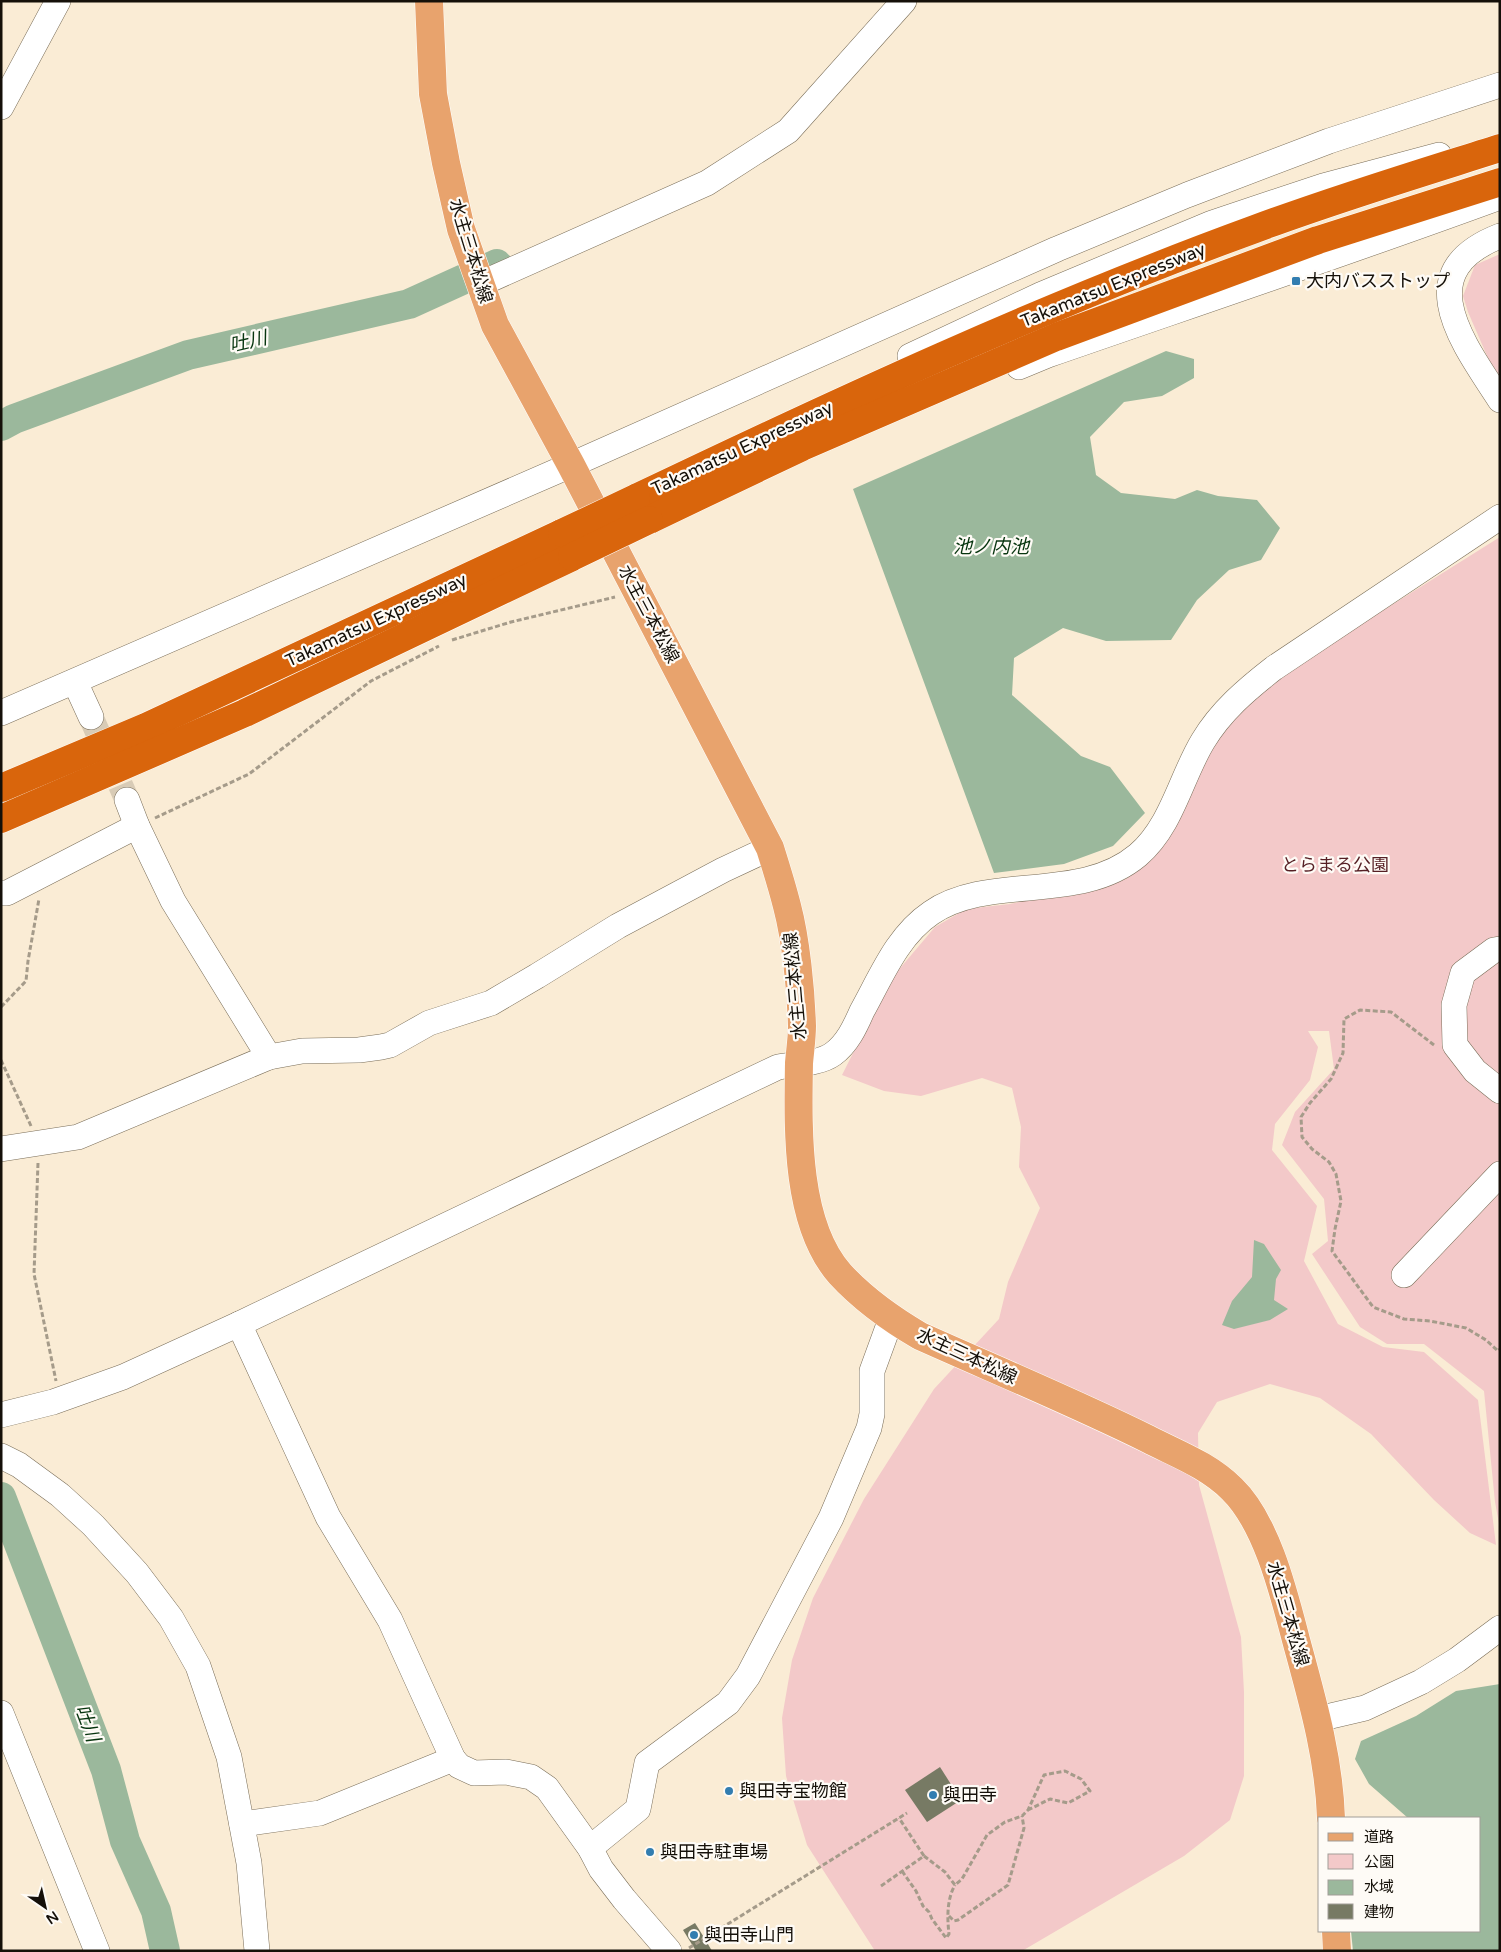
<svg xmlns="http://www.w3.org/2000/svg" width="1501" height="1952" font-family="'Varela Round','Noto Sans JP',sans-serif">
<rect width="100%" height="100%" fill="#faecd5"/>
<g fill="#f3c9c9">
<polygon points="1500,254 1500,381 1494,372 1468,312 1463,296 1475,265"/>
<polygon points="1500,537 1500,1529 1495,1502 1484,1391 1424,1344 1387,1344 1360,1327 1312,1254 1328,1241 1324,1199 1282,1145 1295,1112 1334,1069 1329,1031 1308,1031 1318,1047 1310,1080 1275,1124 1272,1150 1317,1206 1304,1261 1338,1324 1383,1347 1424,1352 1478,1400 1496,1545 1470,1533 1434,1500 1371,1434 1320,1398 1270,1384 1217,1402 1198,1433 1199,1485 1241,1637 1244,1692 1244,1776 1230,1820 1184,1856 1022,1951 875,1951 807,1845 786,1776 782,1718 792,1660 813,1598 864,1499 934,1389 999,1319 1008,1282 1040,1208 1019,1167 1021,1127 1012,1088 982,1078 921,1096 884,1091 842,1075 890,980 935,927 966,909 1010,904 1126,879 1164,843 1208,754 1243,705 1320,650"/>
</g>
<g fill="#9bb89c">
<polygon points="1166,351 1194,359 1194,378 1162,396 1124,402 1090,437 1096,475 1121,493 1175,499 1197,490 1218,496 1257,500 1280,528 1261,560 1229,570 1197,600 1171,640 1106,641 1063,628 1014,658 1012,695 1081,756 1110,767 1145,813 1113,846 1064,864 994,873 853,489"/>
<polygon points="1254,1240 1264,1244 1281,1270 1276,1279 1274,1300 1288,1309 1270,1320 1234,1329 1222,1325 1232,1301 1252,1277"/>
<polygon points="1500,1684 1500,1951 1353,1951 1351,1931 1480,1931 1480,1818 1408,1818 1369,1784 1355,1759 1361,1741 1416,1716 1456,1691"/>
</g>
<g fill="none" stroke-linecap="round" stroke-linejoin="round">
<g stroke="#9bb89c" stroke-width="30">
<polyline points="1,426 14,419 188,355 409,304 497,264"/>
<polyline points="1,1497 106,1770 125,1841 156,1911 165,1951"/>
</g>
</g>
<g fill="#777a64">
<polygon points="940,1767 961,1800 927,1822 905,1790"/>
<polygon points="695,1923 705,1939 712,1951 696,1951 683,1930"/>
</g>
<g fill="none" stroke-linecap="round" stroke-linejoin="round">
<polyline stroke="#d8cbb6" stroke-width="25" stroke-dasharray="25 12" stroke-linecap="butt" points="91,717 127,800"/>
<defs>
<g id="minor">
<polyline points="1,107 58,1"/>
<path d="M 1500,236 C 1407,272 1464,344 1500,400"/>
<polyline points="480,284 707,183 788,131 904,1"/>
<polyline points="910,356 1040,295 1212,223 1323,186 1439,155"/>
<path d="M 1019,367 L 1048,355 C 1198,303 1350,252 1500,197"/>
<polyline points="75,682 91,717"/>
<polyline points="1,713 571,465 1057,249 1187,195 1329,141 1500,85"/>
<polyline points="127,800 137,826 173,901 269,1057"/>
<polyline points="1,893 7,893 137,826"/>
<polyline points="1500,949 1494,950 1463,973 1454,1005 1455,1045 1475,1071 1500,1091"/>
<polyline points="1,1149 78,1137 269,1057 302,1051 359,1050 381,1047 390,1045 429,1023 491,1003 537,976 618,926 723,870 770,848"/>
<polyline points="1404,1275 1500,1174"/>
<polyline points="239,1324 328,1517 390,1620 453,1759 459,1766 474,1773 506,1772 531,1777 547,1788 590,1848 601,1869 624,1899 669,1951"/>
<path d="M 1,1415 L 53,1402 L 123,1377 L 239,1324 L 778,1067 C 795,1064 819,1064 833,1054 C 847,1044 855,1027 862,1011 C 881,977 897,936 931,913 C 989,873 1080,904 1138,855 C 1172,826 1181,777 1203,741 C 1221,711 1247,689 1274,668 L 1500,517"/>
<polyline points="1,1456 19,1465 60,1495 93,1525 137,1573 171,1618 198,1666 229,1757 249,1863 257,1951"/>
<polyline points="1,1713 97,1951"/>
<polyline points="1318,1719 1365,1708 1421,1682 1457,1660 1500,1628"/>
<polyline points="242,1824 320,1813 453,1759"/>
<polyline points="590,1848 638,1809 647,1763 728,1703 748,1676 831,1518 869,1428 872,1414 872,1371 891,1319"/>
</g>
<g id="major">
<path d="M 429,1 L 433,94 L 446,163 L 461,229 L 495,325 L 571,465 L 770,848 C 776,867 782,886 787,906 C 796,940 801,991 802,1026 C 802,1038 800,1051 799,1063 C 798,1128 795,1223 840,1274 C 863,1299 891,1319 920,1336 C 996,1370 1073,1402 1148,1439 C 1177,1454 1208,1465 1232,1489 C 1267,1523 1284,1594 1296,1640 C 1312,1699 1329,1757 1331,1818"/>
<polyline points="1336,1931 1337,1951"/>
</g>
<g id="highway">
<path d="M 636,498 C 839,401 1044,306 1255,229 C 1335,199 1418,174 1500,148"/>
<polyline points="649,520 802,447 1056,337 1318,240 1500,182"/>
<polyline points="1,788 146,727 562,533"/>
<polyline points="1,819 245,713 572,557"/>
</g>
</defs>
<use href="#minor" stroke="#7a6e59" stroke-width="26"/>
<use href="#major" stroke="#fff" stroke-width="29"/>
<use href="#highway" stroke="#fff" stroke-width="29"/>
<g stroke="#a59b8a" stroke-width="3" stroke-dasharray="5 2.5" stroke-linecap="butt">
<polyline points="452,640 511,622 615,597"/>
<polyline points="155,818 249,774 371,681 439,646"/>
<polyline points="1,1007 26,981 28,961 39,899"/>
<polyline points="1434,1045 1391,1012 1360,1010 1344,1019 1343,1053 1331,1079 1310,1103 1301,1117 1302,1137 1312,1149 1329,1162 1336,1174 1341,1201 1335,1229 1332,1251 1373,1307 1404,1319 1430,1321 1466,1328 1486,1340 1498,1351 1500,1349"/>
<polyline points="1,1060 31,1126"/>
<polyline points="38,1163 34,1274 56,1381"/>
<polyline points="924,1856 945,1872 955,1885 962,1879 987,1835 1005,1822 1022,1816 1028,1810 1044,1775 1065,1771 1081,1779 1090,1791 1068,1803 1050,1799 1028,1810"/>
<path d="M 902,1871 L 916,1891 L 923,1906 L 929,1912 L 932,1919 L 946,1938 L 949,1934 C 947,1917 947,1899 955,1885"/>
<polyline points="881,1886 924,1856 899,1818"/>
<polyline points="949,1916 954,1921 958,1920 1008,1885 1024,1828 1022,1816"/>
<polyline points="689,1948 907,1813"/>
</g>
<use href="#minor" stroke="#fff" stroke-width="25"/>
<use href="#major" stroke="#e8a36d" stroke-width="28"/>
<use href="#highway" stroke="#d9650c" stroke-width="28"/>
<defs>
<g id="highway-bridge">
<polyline points="562,533 636,498"/>
<polyline points="572,557 649,520"/>
</g>
</defs>
<use href="#highway-bridge" stroke="#fff" stroke-width="29" stroke-linecap="butt"/>
<use href="#highway-bridge" stroke="#d9650c" stroke-width="28"/>
</g>
<g fill="#327db0" stroke="#fefbf6" stroke-width="2">
<rect x="1291" y="276" width="10" height="10" rx="2.5"/>
<circle cx="729" cy="1791" r="5"/>
<circle cx="933" cy="1795" r="5"/>
<circle cx="650" cy="1852" r="5"/>
<circle cx="694" cy="1935" r="5"/>
</g>
<g text-anchor="middle" stroke-width="4.5" stroke-linejoin="round" paint-order="stroke">
<g font-size="18" fill="#151009" stroke="#fefbf6">
<text transform="translate(471 251) rotate(73)" y="6">水主三本松線</text>
<text transform="translate(1113 285) rotate(-22)" y="6">Takamatsu Expressway</text>
<text transform="translate(742 448) rotate(-25)" y="6">Takamatsu Expressway</text>
<text transform="translate(649 614) rotate(62)" y="6">水主三本松線</text>
<text transform="translate(376 620) rotate(-25)" y="6">Takamatsu Expressway</text>
<text transform="translate(795 986) rotate(-95)" y="6">水主三本松線</text>
<text transform="translate(967 1356) rotate(25)" y="6">水主三本松線</text>
<text transform="translate(1288 1614) rotate(74)" y="6">水主三本松線</text>
</g>
<g font-size="18" fill="#151009" stroke="#fefbf6" text-anchor="start">
<text x="1306" y="287">大内バスストップ</text>
<text x="739" y="1797">與田寺宝物館</text>
<text x="943" y="1801">與田寺</text>
<text x="660" y="1858">與田寺駐車場</text>
<text x="704" y="1941">與田寺山門</text>
</g>
<g font-size="18" fill="#551f24" stroke="#fefbf6">
<text x="1335" y="871">とらまる公園</text>
</g>
<g font-size="19" font-style="italic" fill="#07350f" stroke="#fefbf6">
<text transform="translate(248 341) rotate(-13)" y="7">吐川</text>
<text x="991" y="553">池ノ内池</text>
<text transform="translate(88 1723) rotate(69)" y="7">吐川</text>
</g>
</g>
<rect width="1501" height="1952" fill="none" stroke="#151009" stroke-width="5"/>
<rect x="1318" y="1817" width="162" height="115" fill="#fefbf6" stroke="#a19d97"/>
<rect x="1328" y="1833" width="25" height="8" fill="#e8a36d" stroke="#a19d97"/>
<text x="1364" y="1842" font-size="15" fill="#151009">道路</text>
<rect x="1328" y="1854" width="25" height="15" fill="#f3c9c9" stroke="#a19d97"/>
<text x="1364" y="1867" font-size="15" fill="#151009">公園</text>
<rect x="1328" y="1880" width="25" height="15" fill="#9bb89c" stroke="#a19d97"/>
<text x="1364" y="1892" font-size="15" fill="#151009">水域</text>
<rect x="1328" y="1904" width="25" height="15" fill="#777a64" stroke="#a19d97"/>
<text x="1364" y="1917" font-size="15" fill="#151009">建物</text>
<g transform="translate(45 1907) rotate(146)" stroke="#fefbf6" stroke-width="4" paint-order="stroke">
<path d="M0-4L9 19L0 12L-9 19Z" fill="#151009"/>
<text y="-8" font-size="14" font-weight="bold" text-anchor="middle" fill="#151009">N</text>
</g>
</svg>
